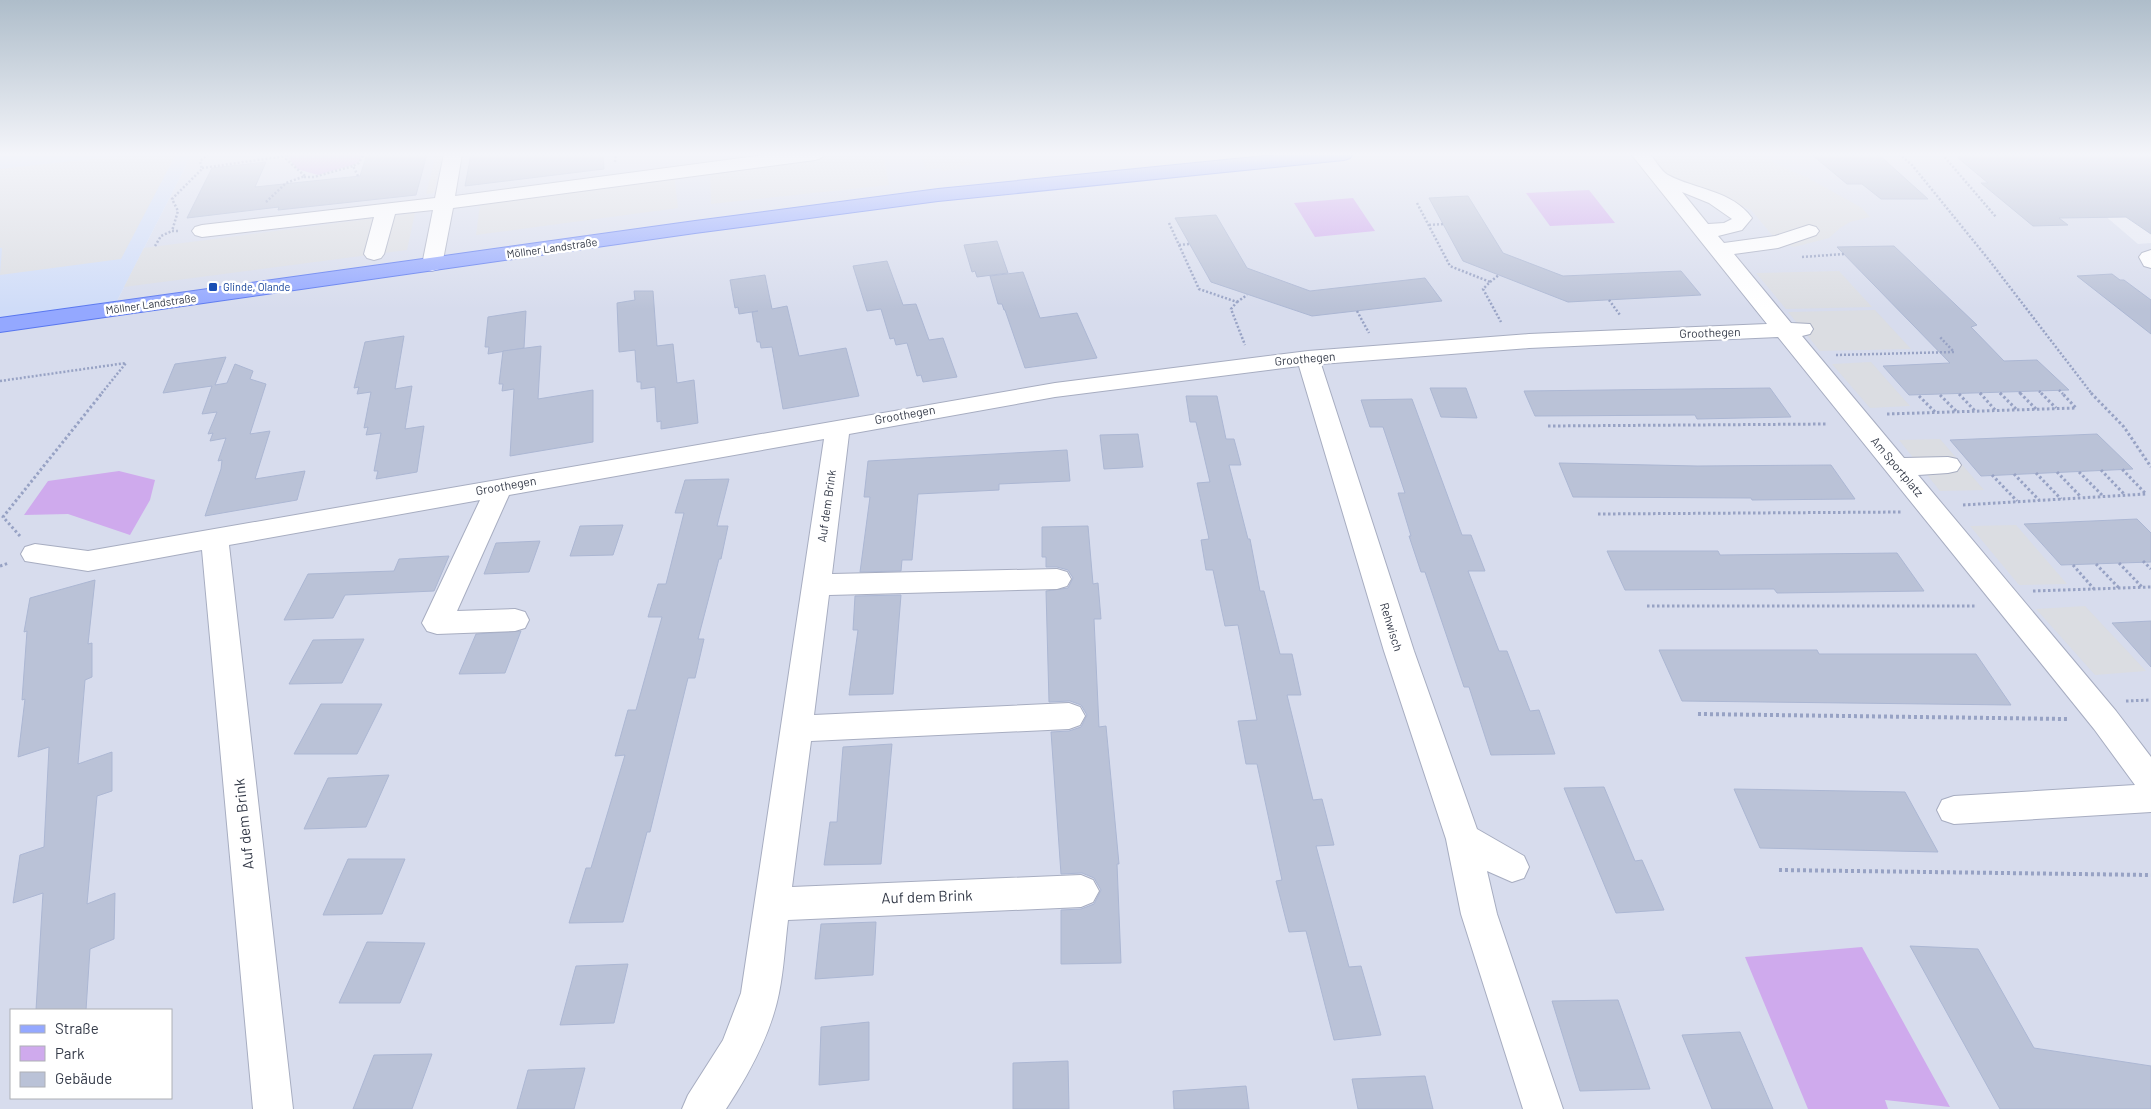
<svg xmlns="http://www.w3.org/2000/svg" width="2151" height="1109" font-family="Barlow,sans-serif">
<rect width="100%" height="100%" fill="#e6e9f4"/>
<path fill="#d7dced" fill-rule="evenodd" d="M 192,154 L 2033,154 L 2138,244 L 2151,243 L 2151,1109 L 0,1109 L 0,318 L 117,301 ZM 11,1010 L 171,1010 L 171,1098 L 11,1098 Z"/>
<polygon fill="#cfdcf8" points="0,154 192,154 117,301 0,318"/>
<g fill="#cfaaed">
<polygon points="291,154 362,154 359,163 318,175 297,169 287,156"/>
<polygon points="1589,190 1615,223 1550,226 1526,193"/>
<polygon points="1353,198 1375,231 1315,237 1294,203"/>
<polygon points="119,471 155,480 150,500 130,535 68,514 24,515 48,481"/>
<polygon points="1862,947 1950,1107 1885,1100 1888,1109 1808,1109 1745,957"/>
</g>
<g fill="#dbdde2">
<polygon points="136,154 176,154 121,259 0,275 2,248 0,248 0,169"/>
<polygon points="436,154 443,154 434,193 426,194"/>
<polygon points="815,154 883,154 889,185 711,204 710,167"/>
<polygon points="920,154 967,154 972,165 959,166 960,169 942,171 941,168 926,170"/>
<polygon points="1659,154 1754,154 1808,178 1862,208 1870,217 1850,222 1840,228 1829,238 1794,247 1778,242 1751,210 1663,174 1652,156"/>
<polygon points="674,172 678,208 476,235 481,197"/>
<polygon points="415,213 407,250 124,287 144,248"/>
<polygon points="1839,271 1872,307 1786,309 1756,273"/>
<polygon points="1875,310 1911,349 1820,351 1788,312"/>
<polygon points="1871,362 1910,406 1870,408 1832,364"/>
<polygon points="1940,439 1984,490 1940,491 1899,440"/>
<polygon points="2016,525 2067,584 2019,585 1970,526"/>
<polygon points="2085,606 2146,671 2095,675 2036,609"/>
</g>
<g fill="#bac2d7" stroke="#acb7d3">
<polygon points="367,154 427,154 416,195 278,210 279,207 187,218 212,168 266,162 255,187 360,176"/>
<polygon points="471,154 603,154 604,169 465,186"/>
<polygon points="1811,154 1878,154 1928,199 1881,199 1862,184 1847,184"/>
<polygon points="1960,154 2151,154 2151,234 2126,217 2059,218 2068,225 2033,226 1981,183 1988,183 1957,157 1963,156"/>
<polygon points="1468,196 1503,253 1563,276 1681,271 1701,295 1568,302 1463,261 1429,198"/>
<polygon points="1216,215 1247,268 1310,291 1425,278 1442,301 1312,316 1211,282 1175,218"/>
<polygon points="997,241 1008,273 977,277 975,271 972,272 964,245"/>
<polygon points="1894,246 1977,325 1971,327 2004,361 2037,360 2069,390 1909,395 1883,366 1950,363 1837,247"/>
<polygon points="887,261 903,305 916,304 929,340 943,338 957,377 923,382 921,375 917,376 907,343 896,345 894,338 890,339 881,309 867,311 853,266"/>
<polygon points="1023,272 1040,318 1077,313 1097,358 1025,368 1005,310 1004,310 1002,304 998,304 990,276"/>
<polygon points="2112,274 2120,280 2124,280 2151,300 2151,334 2077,276"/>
<polygon points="765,275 772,309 787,306 799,356 846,348 859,396 783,409 772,347 761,348 760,342 757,342 752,312 758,311 739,314 738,307 735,308 730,280"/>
<polygon points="634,291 653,291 657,346 673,344 677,383 694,380 698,423 661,429 661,421 657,422 655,387 641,389 641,382 637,382 635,350 619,352 617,303 635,300"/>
<polygon points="526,311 524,348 488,354 489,347 485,347 488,317"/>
<polygon points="404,336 395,389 412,386 405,429 424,426 417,472 376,479 378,471 374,471 381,433 366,435 368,427 364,428 371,392 357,394 359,387 354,388 365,342"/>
<polygon points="541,346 538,399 593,390 593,442 510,456 514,389 502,391 503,384 499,384 503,351"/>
<polygon points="226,357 215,385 227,383 235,364 253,371 250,379 266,384 250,434 270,431 255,479 305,471 297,500 205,516 221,469 222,460 218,461 226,438 210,441 213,433 208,434 217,412 202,414 212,386 163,393 175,364"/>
<polygon points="1430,388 1466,388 1477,418 1441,417"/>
<polygon points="1770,388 1791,417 1697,419 1695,415 1535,416 1524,391"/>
<polygon points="1186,396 1217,396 1226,439 1234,439 1241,465 1229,465 1248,539 1250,539 1260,591 1264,591 1280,654 1292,654 1301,695 1287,695 1313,800 1322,799 1334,845 1316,846 1349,967 1361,966 1381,1035 1334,1040 1306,931 1289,932 1276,881 1282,880 1257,764 1246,764 1238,721 1257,720 1238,625 1225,626 1213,570 1206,570 1201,540 1209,539 1197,483 1210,482 1196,422 1190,422"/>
<polygon points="1412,399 1462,535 1471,535 1485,571 1468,571 1499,651 1507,651 1530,711 1539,710 1555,754 1491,755 1469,687 1464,687 1425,572 1421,572 1409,536 1411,536 1398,493 1405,493 1383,427 1370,427 1361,400"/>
<polygon points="1138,434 1143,467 1104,469 1100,435"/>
<polygon points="2097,434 2133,469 1981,476 1950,440"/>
<polygon points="1067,450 1070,481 999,484 999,490 918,494 912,560 902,560 901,571 860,572 870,497 864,497 868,461"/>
<polygon points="1559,463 1697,466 1831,465 1855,499 1752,500 1751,498 1573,497"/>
<polygon points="729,479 717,526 728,526 721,559 719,559 698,639 704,639 695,678 688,678 650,832 647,832 623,922 569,923 586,868 591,868 625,755 615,756 628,710 636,710 662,617 648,617 658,584 666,584 684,513 675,513 685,480"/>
<polygon points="2137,519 2151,533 2151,562 2061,565 2024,524"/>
<polygon points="623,525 613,555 570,556 580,526"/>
<polygon points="1088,526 1093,584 1098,583 1101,619 1094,619 1099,727 1106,726 1119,864 1117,864 1121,963 1061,964 1061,910 1081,909 1094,904 1101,890 1094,878 1082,873 1061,874 1051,732 1069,731 1081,727 1087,715 1081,705 1070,701 1049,702 1046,591 1068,588 1073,578 1068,570 1057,567 1046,567 1046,557 1042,557 1042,527"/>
<polygon points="540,541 529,572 484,574 496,543"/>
<polygon points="1607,551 1718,551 1720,555 1897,553 1924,591 1777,593 1774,589 1625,590"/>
<polygon points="449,556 434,591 345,595 333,618 284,620 308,574 394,571 399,559"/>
<polygon points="95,580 88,644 92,643 92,677 85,680 78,764 112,752 112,791 97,796 87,904 115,893 114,939 90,949 86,1010 36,1010 43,893 13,903 20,855 44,847 49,747 18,757 25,699 22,700 27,631 24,632 30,598"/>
<polygon points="901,595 893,694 849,695 858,630 853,630 855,596"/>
<polygon points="2151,621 2151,667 2112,623"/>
<polygon points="521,631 505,673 459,674 476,634"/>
<polygon points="364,639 342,683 289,684 313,640"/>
<polygon points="1659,650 1817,650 1819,654 1976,654 2011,705 1682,701"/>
<polygon points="321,704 382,704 357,754 294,754"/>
<polygon points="892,744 881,864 824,865 830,822 837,822 843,747"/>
<polygon points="389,775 366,827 304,829 328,778"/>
<polygon points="1604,787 1635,861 1642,860 1664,910 1616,913 1564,788"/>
<polygon points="1734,789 1905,792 1938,852 1760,848"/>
<polygon points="348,859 405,859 382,914 323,915"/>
<polygon points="876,922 873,975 815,979 821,924"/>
<polygon points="367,942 425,943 400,1003 339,1003"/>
<polygon points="1910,946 1978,949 2034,1048 2151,1066 2151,1109 2000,1109"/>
<polygon points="628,964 614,1023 560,1025 576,966"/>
<polygon points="1618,1000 1650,1089 1580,1091 1552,1001"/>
<polygon points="869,1022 869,1080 819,1085 821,1027"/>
<polygon points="1740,1032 1773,1109 1712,1109 1682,1035"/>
<polygon points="432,1054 412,1109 353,1109 374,1055"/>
<polygon points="1068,1061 1069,1109 1013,1109 1013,1063"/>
<polygon points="585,1068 574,1109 517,1109 528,1070"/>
<polygon points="1425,1076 1433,1109 1358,1109 1352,1079"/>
<polygon points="1246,1086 1249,1109 1174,1109 1173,1091"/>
</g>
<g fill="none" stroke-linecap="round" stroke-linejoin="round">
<defs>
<g id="minor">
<polygon points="444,154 462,154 455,196 772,154 824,154 821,158 815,160 453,208 442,265 439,269 432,271 425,269 422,265 433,210 395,214 384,254 381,258 374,260 367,258 364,254 374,217 202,237 195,235 192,231 195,227 202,225 435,198"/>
<path d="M 1631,154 L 1650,154 C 1655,160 1661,171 1668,175 C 1696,190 1732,190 1752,218 L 1742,230 L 1718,236 L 1724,243 L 1775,236 L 1809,225 L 1816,227 L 1819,231 L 1816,235 L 1778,248 L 1734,254 L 1791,323 L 1810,324 L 1813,329 L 1810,334 L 1802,336 L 1904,458 L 1948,457 L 1957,459 L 1961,465 L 1957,471 L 1948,473 L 1918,475 L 2116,711 L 2151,757 L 2151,812 L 1954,824 L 1942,820 L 1937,810 L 1942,800 L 1954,796 L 2135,785 L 2094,729 L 1778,337 L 1529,348 L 1321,364 L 1414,651 L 1477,829 L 1524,856 L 1529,867 L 1524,878 L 1512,882 L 1487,871 L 1497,914 L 1563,1109 L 1523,1109 L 1461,914 L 1446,839 L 1384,651 L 1299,366 L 1055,397 L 849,434 L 832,574 L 1057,569 L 1067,572 L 1071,579 L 1067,586 L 1057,589 L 829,595 L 814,715 L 1069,703 L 1080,707 L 1085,716 L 1080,725 L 1069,729 L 811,741 L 792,887 L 1081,875 L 1093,880 L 1099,891 L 1093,902 L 1081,907 L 788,920 C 785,944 784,969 779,993 C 771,1034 749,1074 726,1109 L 682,1109 L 688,1095 L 723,1040 L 741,993 L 824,439 L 509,495 L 457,611 L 515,609 L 525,612 L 529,620 L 525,628 L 515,631 L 437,634 L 427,631 L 422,623 L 480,500 L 229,545 L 293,1109 L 253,1109 L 202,550 L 88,571 L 25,561 L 21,554 L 25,547 L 35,544 L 88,551 L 1055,383 L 1308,351 L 1529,334 L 1767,324 ZM 1682,192 L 1709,203 L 1732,219 L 1724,223 L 1708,224 Z"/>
<polygon points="2151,250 2151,268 2144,266 2139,257 2142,253"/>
</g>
<polygon id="major" points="1284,154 1353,154 1350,158 1344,160 938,201 695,233 0,332 0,318 695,221 938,189"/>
</defs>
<use href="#minor" stroke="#a7adc1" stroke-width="2"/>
<use href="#major" stroke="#5977ef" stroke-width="2"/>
<g stroke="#97a2c4" stroke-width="2.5" stroke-dasharray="2 2" stroke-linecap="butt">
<polyline points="1899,154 1912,165 1989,260 2092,394"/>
<polyline points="1942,154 1996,217"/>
<polyline points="615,162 616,154"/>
<polyline points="202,168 286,156"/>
<polyline points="358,176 353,166 359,163 364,154"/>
<polyline points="304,177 314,177 353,166"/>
<polyline points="266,202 286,183 305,176 286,159 288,154"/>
<polyline points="1417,203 1450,266 1490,282 1483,289 1501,322"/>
<polyline points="1169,223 1199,289 1237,302 1231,309 1245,345"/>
<polyline points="1429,225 1443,224"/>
<polyline points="178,231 172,231 178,211 172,199 202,169 200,161 208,154"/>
<polyline points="1179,245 1189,244"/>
<polyline points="155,246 161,236 172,231"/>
<polyline points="1802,257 1844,254"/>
<polyline points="1490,282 1499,275"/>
<polyline points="1609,300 1620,315"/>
<polyline points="1237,302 1247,295"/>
<polyline points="1357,311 1369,333"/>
<polyline points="1836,355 1954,352 1939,336"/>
<polyline points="0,381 126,363 101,394"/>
<polyline points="2059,390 2063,394"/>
<polyline points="2039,391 2042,394"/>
<polyline points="2019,392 2021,394"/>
<polyline points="1980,393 1981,394"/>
<polyline points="2000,393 2001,394"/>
</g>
<g stroke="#97a2c4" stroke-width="3" stroke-dasharray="2.5 2.5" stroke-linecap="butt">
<polyline points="1980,393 1996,411"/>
<polyline points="2000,393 2017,410"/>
<polyline points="2020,393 2036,409"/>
<polyline points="2041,393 2056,408"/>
<polyline points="2091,393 2124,427 2151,467"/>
<polyline points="1959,394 1976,412"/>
<polyline points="1940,395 1957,412"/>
<polyline points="1919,396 1936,413"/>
<polyline points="1887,414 2076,408 2062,393"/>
<polyline points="1548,426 1828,424"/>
<polyline points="2101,470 2125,495"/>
<polyline points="2057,472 2081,497"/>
<polyline points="2079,472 2103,496"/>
<polyline points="2036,473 2061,499"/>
<polyline points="2014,474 2039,500"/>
<polyline points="1992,475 2017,501"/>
<polyline points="1963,505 2146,494 2122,469"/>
<polyline points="1598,514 1902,512"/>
<polyline points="20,536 3,517 102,393"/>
<polyline points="2143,561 2151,569"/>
<polyline points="2119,563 2142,587"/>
<polyline points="2096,564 2119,588"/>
<polyline points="2073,565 2094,589"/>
<polyline points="0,566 9,563"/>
<polyline points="2033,591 2151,587"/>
<polyline points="1647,606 1976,606"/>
<polyline points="2126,701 2151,700"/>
</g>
<g stroke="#97a2c4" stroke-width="4" stroke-dasharray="3 3" stroke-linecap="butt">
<polyline points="1698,714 2067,719"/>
<polyline points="1779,870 2151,875"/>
</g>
<use href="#minor" fill="#fff" fill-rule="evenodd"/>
<use href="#major" fill="#94a8ff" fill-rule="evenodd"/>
</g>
<linearGradient id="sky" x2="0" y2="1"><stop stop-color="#aebdca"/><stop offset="0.5" stop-color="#f4f5fa"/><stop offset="1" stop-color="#f4f5fa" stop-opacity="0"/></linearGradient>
<rect width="2151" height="309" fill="url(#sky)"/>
<rect fill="#1a4fb4" stroke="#fff" stroke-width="2" x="208" y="282" width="10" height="10" rx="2.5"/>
<g text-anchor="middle" stroke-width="5" stroke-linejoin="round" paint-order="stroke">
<g font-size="11" fill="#343a48" stroke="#fff">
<text transform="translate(552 248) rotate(-8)" y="4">Möllner Landstraße</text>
<text transform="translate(151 304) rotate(-8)" y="4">Möllner Landstraße</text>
</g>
<g font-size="11" fill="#164399" stroke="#fff" text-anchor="start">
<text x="223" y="291">Glinde, Olande</text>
</g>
<g font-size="12" fill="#343a48" stroke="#fff">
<text transform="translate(1710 333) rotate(-2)" y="4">Groothegen</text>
<text transform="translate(1305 359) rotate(-5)" y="4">Groothegen</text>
<text transform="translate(905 415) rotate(-10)" y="4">Groothegen</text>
<text transform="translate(1897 467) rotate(50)" y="4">Am Sportplatz</text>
<text transform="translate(506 486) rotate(-10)" y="4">Groothegen</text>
<text transform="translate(827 506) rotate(-82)" y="4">Auf dem Brink</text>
<text transform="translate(1391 627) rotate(73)" y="4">Rehwisch</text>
</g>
<g font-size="15" fill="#343a48" stroke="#fff">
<text transform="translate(244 824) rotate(-96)" y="5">Auf dem Brink</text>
<text transform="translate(927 897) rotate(-2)" y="5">Auf dem Brink</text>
</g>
</g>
<rect x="10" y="1009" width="162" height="90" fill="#ffffff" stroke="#aeb0b6"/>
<rect x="20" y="1025" width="25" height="8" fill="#94a8ff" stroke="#aeb0b6"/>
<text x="55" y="1034" font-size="15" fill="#343a48">Straße</text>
<rect x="20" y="1046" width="25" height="15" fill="#cfaaed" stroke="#aeb0b6"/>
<text x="55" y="1059" font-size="15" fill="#343a48">Park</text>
<rect x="20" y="1072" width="25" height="15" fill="#bac2d7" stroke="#aeb0b6"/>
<text x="55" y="1084" font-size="15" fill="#343a48">Gebäude</text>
</svg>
